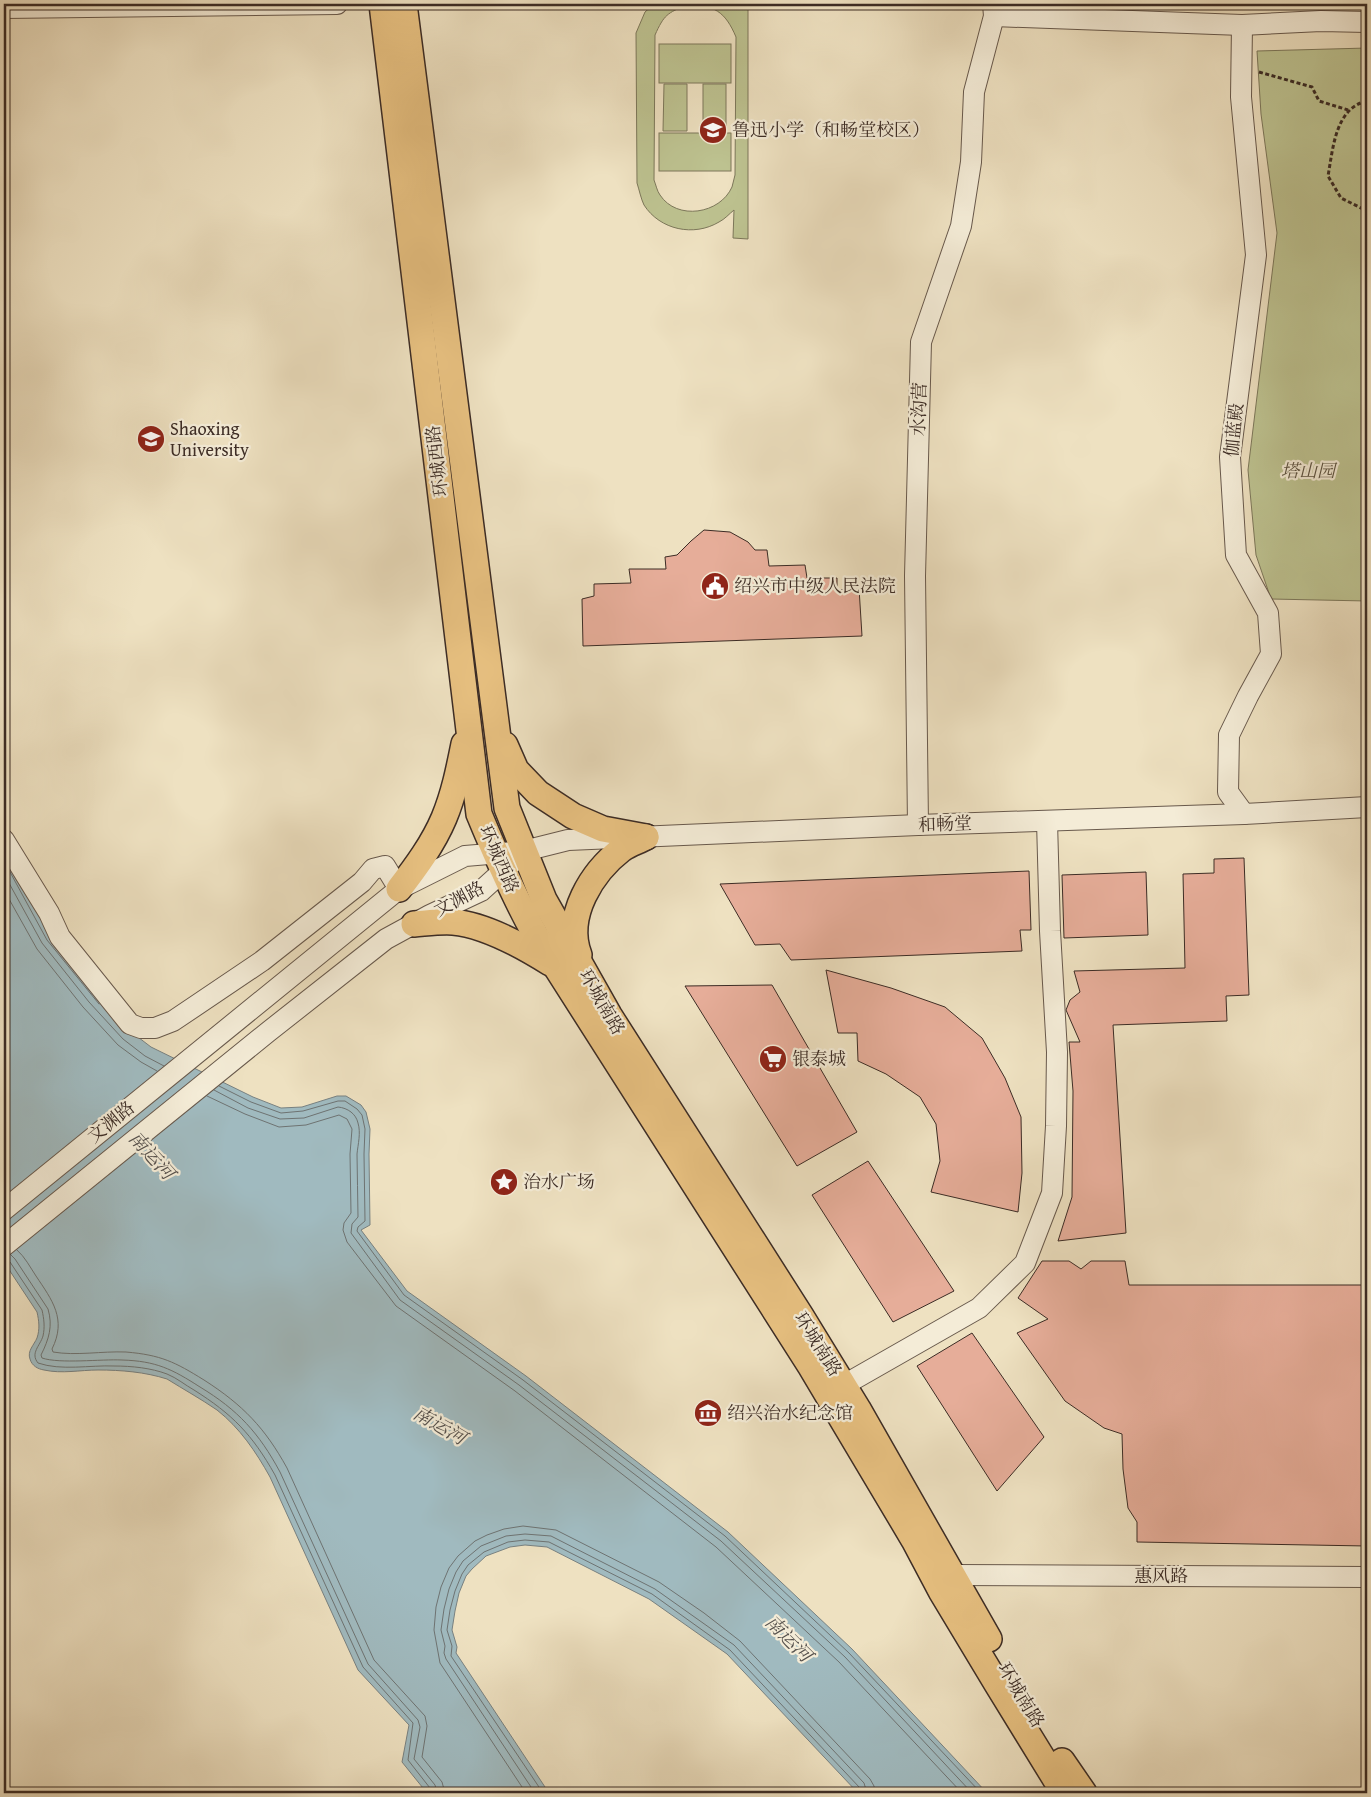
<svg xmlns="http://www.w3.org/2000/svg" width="1371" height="1797" font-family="'Gentium Book Plus','Noto Serif SC',serif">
<rect width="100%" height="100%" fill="#eee1c1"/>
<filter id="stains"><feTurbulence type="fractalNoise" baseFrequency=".004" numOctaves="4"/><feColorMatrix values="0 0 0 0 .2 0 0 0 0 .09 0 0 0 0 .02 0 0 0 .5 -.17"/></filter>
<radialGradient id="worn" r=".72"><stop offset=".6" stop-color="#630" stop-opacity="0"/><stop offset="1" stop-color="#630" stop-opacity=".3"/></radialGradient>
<g fill="#bdc290" stroke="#7c775a" fill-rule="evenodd">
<path d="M 654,4 L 748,4 L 748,239 L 733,238 L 734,210 C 729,214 725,219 719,222 C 694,237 660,230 644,205 C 641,199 639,189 637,183 L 636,33 L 645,12 ZM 687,5 C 714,5 725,11 736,37 L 735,175 C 734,179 733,183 732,187 C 720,214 677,221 660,195 C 657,191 656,185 654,180 L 655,35 C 664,15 667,13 687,5 Z"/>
<rect x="659" y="44" width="72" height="39"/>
<polygon points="1367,48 1367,601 1271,599 1256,555 1248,470 1277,233 1261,114 1257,51"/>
<polygon points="664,84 687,84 687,131 663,131"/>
<rect x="703" y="84" width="23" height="47"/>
<rect x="659" y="133" width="72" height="38"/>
</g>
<path fill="#a0babf" stroke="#788181" d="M 4,851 L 130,1031 L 151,1047 L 253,1097 L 281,1108 L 302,1107 L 337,1096 L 346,1096 L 361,1105 L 366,1112 L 370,1129 L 369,1154 L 370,1225 L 361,1230 L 407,1291 L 526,1376 L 728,1532 L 852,1649 L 987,1793 L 858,1793 L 727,1654 L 649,1599 L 547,1547 L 525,1545 L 510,1547 L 486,1556 L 472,1569 L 466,1576 L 459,1593 L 455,1611 L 452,1630 L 457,1647 L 456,1653 L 549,1793 L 427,1793 L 402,1762 L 409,1725 L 358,1670 L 270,1477 C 256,1452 240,1428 217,1410 C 201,1399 183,1389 167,1379 C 145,1372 121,1370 98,1370 C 80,1370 62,1374 44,1370 C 38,1369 32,1366 30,1359 C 27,1351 34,1345 37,1338 C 40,1329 39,1321 37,1312 L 4,1262 Z"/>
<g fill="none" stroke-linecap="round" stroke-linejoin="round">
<g stroke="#6e7372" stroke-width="1">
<polyline points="4,861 47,940 99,1004"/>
<polyline points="4,874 42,943 89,1002 123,1039 145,1056 164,1066"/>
<polyline points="4,890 37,949 83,1007 118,1045 141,1062 157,1071"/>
<polyline points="219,1086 251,1102 281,1113 303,1111 338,1101 345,1101 357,1109 362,1115 365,1129 364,1154 365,1221 358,1227 357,1231 404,1295 523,1380 725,1536 849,1653 981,1793"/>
<path d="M 214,1090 L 248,1108 L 280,1119 L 304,1118 L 338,1107 C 348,1108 356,1114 358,1123 C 361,1133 358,1144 357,1154 C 357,1175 358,1196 358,1217 L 352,1224 L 351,1233 L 400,1300 L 519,1385 L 721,1541 L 845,1657 L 972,1793"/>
<polyline points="207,1096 245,1114 279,1127 306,1125 339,1115 347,1119 352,1129 350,1154 351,1213 344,1223 343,1230 347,1242 396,1306 515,1391 716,1547 839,1662 962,1793"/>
<path d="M 17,1250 C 25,1257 30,1267 36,1276 C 52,1300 67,1319 52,1349 L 53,1352 C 76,1356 102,1351 126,1352 C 161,1355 175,1362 204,1380 C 243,1405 265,1428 287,1468 L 374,1660 L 425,1716 L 427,1726 L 422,1757 L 442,1782 L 445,1793"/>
<path d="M 11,1255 L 15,1259 L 48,1309 C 53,1326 49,1339 41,1355 L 42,1358 C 60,1364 101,1359 122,1360 C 156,1361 172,1369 200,1387 C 238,1410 259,1433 280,1472 L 368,1664 L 418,1720 L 420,1727 L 414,1759 L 435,1785 L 437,1793"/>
<path d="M 4,1260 L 10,1262 L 42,1310 C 44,1319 45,1327 43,1336 C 40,1346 30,1353 38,1363 C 61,1371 90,1365 114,1366 C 132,1366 151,1368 167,1374 C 177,1378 185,1385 194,1390 C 232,1414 252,1434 275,1475 L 363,1667 L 413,1723 L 408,1760 L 430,1788 L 431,1793"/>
<polyline points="526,1793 440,1663 434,1630 436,1607 441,1587 449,1568 458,1556 475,1541 487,1535 504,1529 523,1526 556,1530 659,1582 704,1613 740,1641 870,1779 874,1786 875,1793"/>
<polyline points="535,1793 446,1659 444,1653 445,1646 441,1630 444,1609 449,1589 456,1572 463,1561 481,1546 506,1536 525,1534 551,1536 655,1589 734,1645 864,1783 867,1793"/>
<polyline points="543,1793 451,1656 452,1646 447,1630 450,1610 455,1591 462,1574 468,1565 484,1552 508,1542 525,1540 549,1542 652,1594 730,1650 860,1788 861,1793"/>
</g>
</g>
<g fill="#e6ad99" stroke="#3c2c25">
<polygon points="704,530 730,532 748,542 755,550 767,550 769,566 805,565 807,578 837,578 837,590 859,588 862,636 583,646 582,599 594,596 594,584 631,583 629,569 666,569 665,557 677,555 691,541"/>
<polygon points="1244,858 1249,995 1226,996 1227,1021 1113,1025 1126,1233 1058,1241 1072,1197 1073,1091 1069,1042 1080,1042 1066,1010 1070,1000 1080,992 1074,971 1185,968 1183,874 1214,873 1214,859"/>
<polygon points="1029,871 1031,930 1020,930 1022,951 791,960 780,944 755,945 720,884"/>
<polygon points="1146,872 1148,935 1064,938 1062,875"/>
<polygon points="826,970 891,988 945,1007 982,1038 1005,1078 1021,1117 1022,1173 1018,1212 931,1192 940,1161 936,1124 920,1097 886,1074 858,1061 857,1033 838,1033"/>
<polygon points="772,985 857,1132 797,1166 685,986"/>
<polygon points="868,1161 954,1291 893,1322 812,1195"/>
<polygon points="1042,1261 1069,1261 1081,1269 1091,1261 1125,1261 1129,1285 1367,1285 1367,1546 1137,1542 1137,1522 1128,1508 1123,1469 1122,1434 1104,1428 1065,1401 1017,1333 1048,1319 1018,1298"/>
<polygon points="972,1333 1044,1437 997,1491 917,1366"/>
</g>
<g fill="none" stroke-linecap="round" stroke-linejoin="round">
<defs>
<g id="minor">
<polyline points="4,8 337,4"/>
<polyline points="994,16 1242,25 1321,21 1367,22"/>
<polyline points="1242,25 1241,97 1256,255 1230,457 1236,555 1268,613 1271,654 1248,696 1229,735 1228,792 1244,814"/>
<polyline points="918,825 915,576 921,342 961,226 971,162 974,92 994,16 993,4"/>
<polyline points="4,840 49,913 60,937 130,1024 141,1028 155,1028 173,1021 262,961 362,882 373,869 385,866 399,889"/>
<polyline points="4,1210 399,889 465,856 524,851 568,840 918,825 1244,814 1367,807"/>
<polyline points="4,1246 268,1032 386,939 430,915 481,891 514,861"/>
<polyline points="830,1393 979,1308 1025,1263 1052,1193 1056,1126 1057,1052 1050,931 1047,821"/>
<polyline points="954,1575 1367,1577"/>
</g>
<g id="major">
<path d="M 382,4 L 479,814 C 496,855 513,895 535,934 L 811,1367 L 914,1540 L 941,1591 L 997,1684 L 1064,1793"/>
<polyline points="404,4 507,808 544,900 609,1015 801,1316 858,1409 989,1639"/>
<polyline points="505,745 516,770 538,793 573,816 603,829 646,837"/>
<path d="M 399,889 C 416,867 433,844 444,818 C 454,794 459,769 464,744"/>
<path d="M 414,924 C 427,923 441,921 453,922 C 485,925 523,946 550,963"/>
<path d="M 579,955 C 564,916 592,872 622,849 C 629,844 639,841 646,837"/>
<polyline points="1062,1761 1084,1793"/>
</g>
</defs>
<use href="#minor" stroke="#68594c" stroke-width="22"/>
<use href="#major" stroke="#3c2c25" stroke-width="28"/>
<g stroke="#3c2c25" stroke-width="3" stroke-dasharray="4 2.5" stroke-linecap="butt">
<polyline points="1259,72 1312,87 1319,101 1348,110"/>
<path d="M 1367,101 C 1335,108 1333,149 1328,176 L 1341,198 L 1363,209 L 1367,208"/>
</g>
<use href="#minor" stroke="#f4ecd7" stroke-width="20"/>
<use href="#major" stroke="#e7c080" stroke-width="25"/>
</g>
<defs>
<symbol id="school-disc" viewBox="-11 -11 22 22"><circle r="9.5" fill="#8f2418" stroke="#f4ecd7"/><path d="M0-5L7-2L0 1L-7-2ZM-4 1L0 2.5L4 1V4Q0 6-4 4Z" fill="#fff"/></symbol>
<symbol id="university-disc" viewBox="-11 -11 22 22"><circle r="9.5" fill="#8f2418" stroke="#f4ecd7"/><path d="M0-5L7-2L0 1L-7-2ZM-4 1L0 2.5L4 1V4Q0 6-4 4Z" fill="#fff"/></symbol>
<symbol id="civic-disc" viewBox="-11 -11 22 22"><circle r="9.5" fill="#8f2418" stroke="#f4ecd7"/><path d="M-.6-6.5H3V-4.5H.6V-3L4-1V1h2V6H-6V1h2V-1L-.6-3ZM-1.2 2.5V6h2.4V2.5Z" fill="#fff"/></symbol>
<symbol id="supermarket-disc" viewBox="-11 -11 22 22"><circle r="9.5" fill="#8f2418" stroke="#f4ecd7"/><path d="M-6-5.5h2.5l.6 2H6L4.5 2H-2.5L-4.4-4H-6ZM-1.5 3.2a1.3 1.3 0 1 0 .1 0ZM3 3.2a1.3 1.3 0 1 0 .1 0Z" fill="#fff"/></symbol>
<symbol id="sight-disc" viewBox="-11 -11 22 22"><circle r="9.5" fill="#8f2418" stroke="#f4ecd7"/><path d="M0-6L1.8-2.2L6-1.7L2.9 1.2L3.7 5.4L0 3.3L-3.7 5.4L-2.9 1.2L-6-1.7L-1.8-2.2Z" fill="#fff"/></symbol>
<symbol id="museum-disc" viewBox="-11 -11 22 22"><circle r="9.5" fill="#8f2418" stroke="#f4ecd7"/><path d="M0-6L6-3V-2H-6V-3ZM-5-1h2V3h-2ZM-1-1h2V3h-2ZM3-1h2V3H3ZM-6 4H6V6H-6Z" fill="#fff"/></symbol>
</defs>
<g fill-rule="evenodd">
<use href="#school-disc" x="697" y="114" width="32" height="32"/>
<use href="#university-disc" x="135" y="423" width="32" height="32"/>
<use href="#civic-disc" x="699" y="570" width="32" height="32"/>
<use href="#supermarket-disc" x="757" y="1043" width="32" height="32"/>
<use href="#sight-disc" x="488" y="1166" width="32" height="32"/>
<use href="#museum-disc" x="692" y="1397" width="32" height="32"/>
</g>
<g text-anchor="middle" stroke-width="4.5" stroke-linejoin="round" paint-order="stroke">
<g font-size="18" fill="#3c2c25" stroke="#f4ecd7" text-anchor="start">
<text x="732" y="136">鲁迅小学（和畅堂校区）</text>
<text x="170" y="435">Shaoxing<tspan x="170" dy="21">University</tspan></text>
<text x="734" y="592">绍兴市中级人民法院</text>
<text x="792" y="1065">银泰城</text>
<text x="523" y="1188">治水广场</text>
<text x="727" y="1419">绍兴治水纪念馆</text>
</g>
<g font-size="18" fill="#3c2c25" stroke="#f4ecd7">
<text transform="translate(919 409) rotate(-88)" y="6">水沟营</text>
<text transform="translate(1234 430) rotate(-84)" y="6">伽蓝殿</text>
<text transform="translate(437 461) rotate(-97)" y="6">环城西路</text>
<text transform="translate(945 824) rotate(-2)" y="6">和畅堂</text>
<text transform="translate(499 859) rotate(66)" y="6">环城西路</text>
<text transform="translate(459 899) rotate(-28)" y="6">文渊路</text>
<text transform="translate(602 1002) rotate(60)" y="6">环城南路</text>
<text transform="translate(111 1122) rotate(-39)" y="6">文渊路</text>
<text transform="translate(818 1344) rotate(58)" y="6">环城南路</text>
<text x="1161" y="1582">惠风路</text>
<text transform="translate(1021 1695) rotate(59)" y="6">环城南路</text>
</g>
<g font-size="18" font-style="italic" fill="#5c5240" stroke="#f4ecd7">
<text x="1308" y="477">塔山园</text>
</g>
<g font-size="19" font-style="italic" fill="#55504c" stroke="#f4ecd7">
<text transform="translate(152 1155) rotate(48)" y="7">南运河</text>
<text transform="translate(440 1425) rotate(30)" y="7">南运河</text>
<text transform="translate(789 1638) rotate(45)" y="7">南运河</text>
</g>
</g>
<rect width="1371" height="1797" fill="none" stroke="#eee1c1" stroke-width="20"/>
<rect x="5" y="5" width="1361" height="1787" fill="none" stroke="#3c2c25" stroke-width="2.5"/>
<rect x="10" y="10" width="1351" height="1777" fill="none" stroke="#3c2c25"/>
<rect width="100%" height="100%" filter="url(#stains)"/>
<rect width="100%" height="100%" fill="url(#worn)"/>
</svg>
